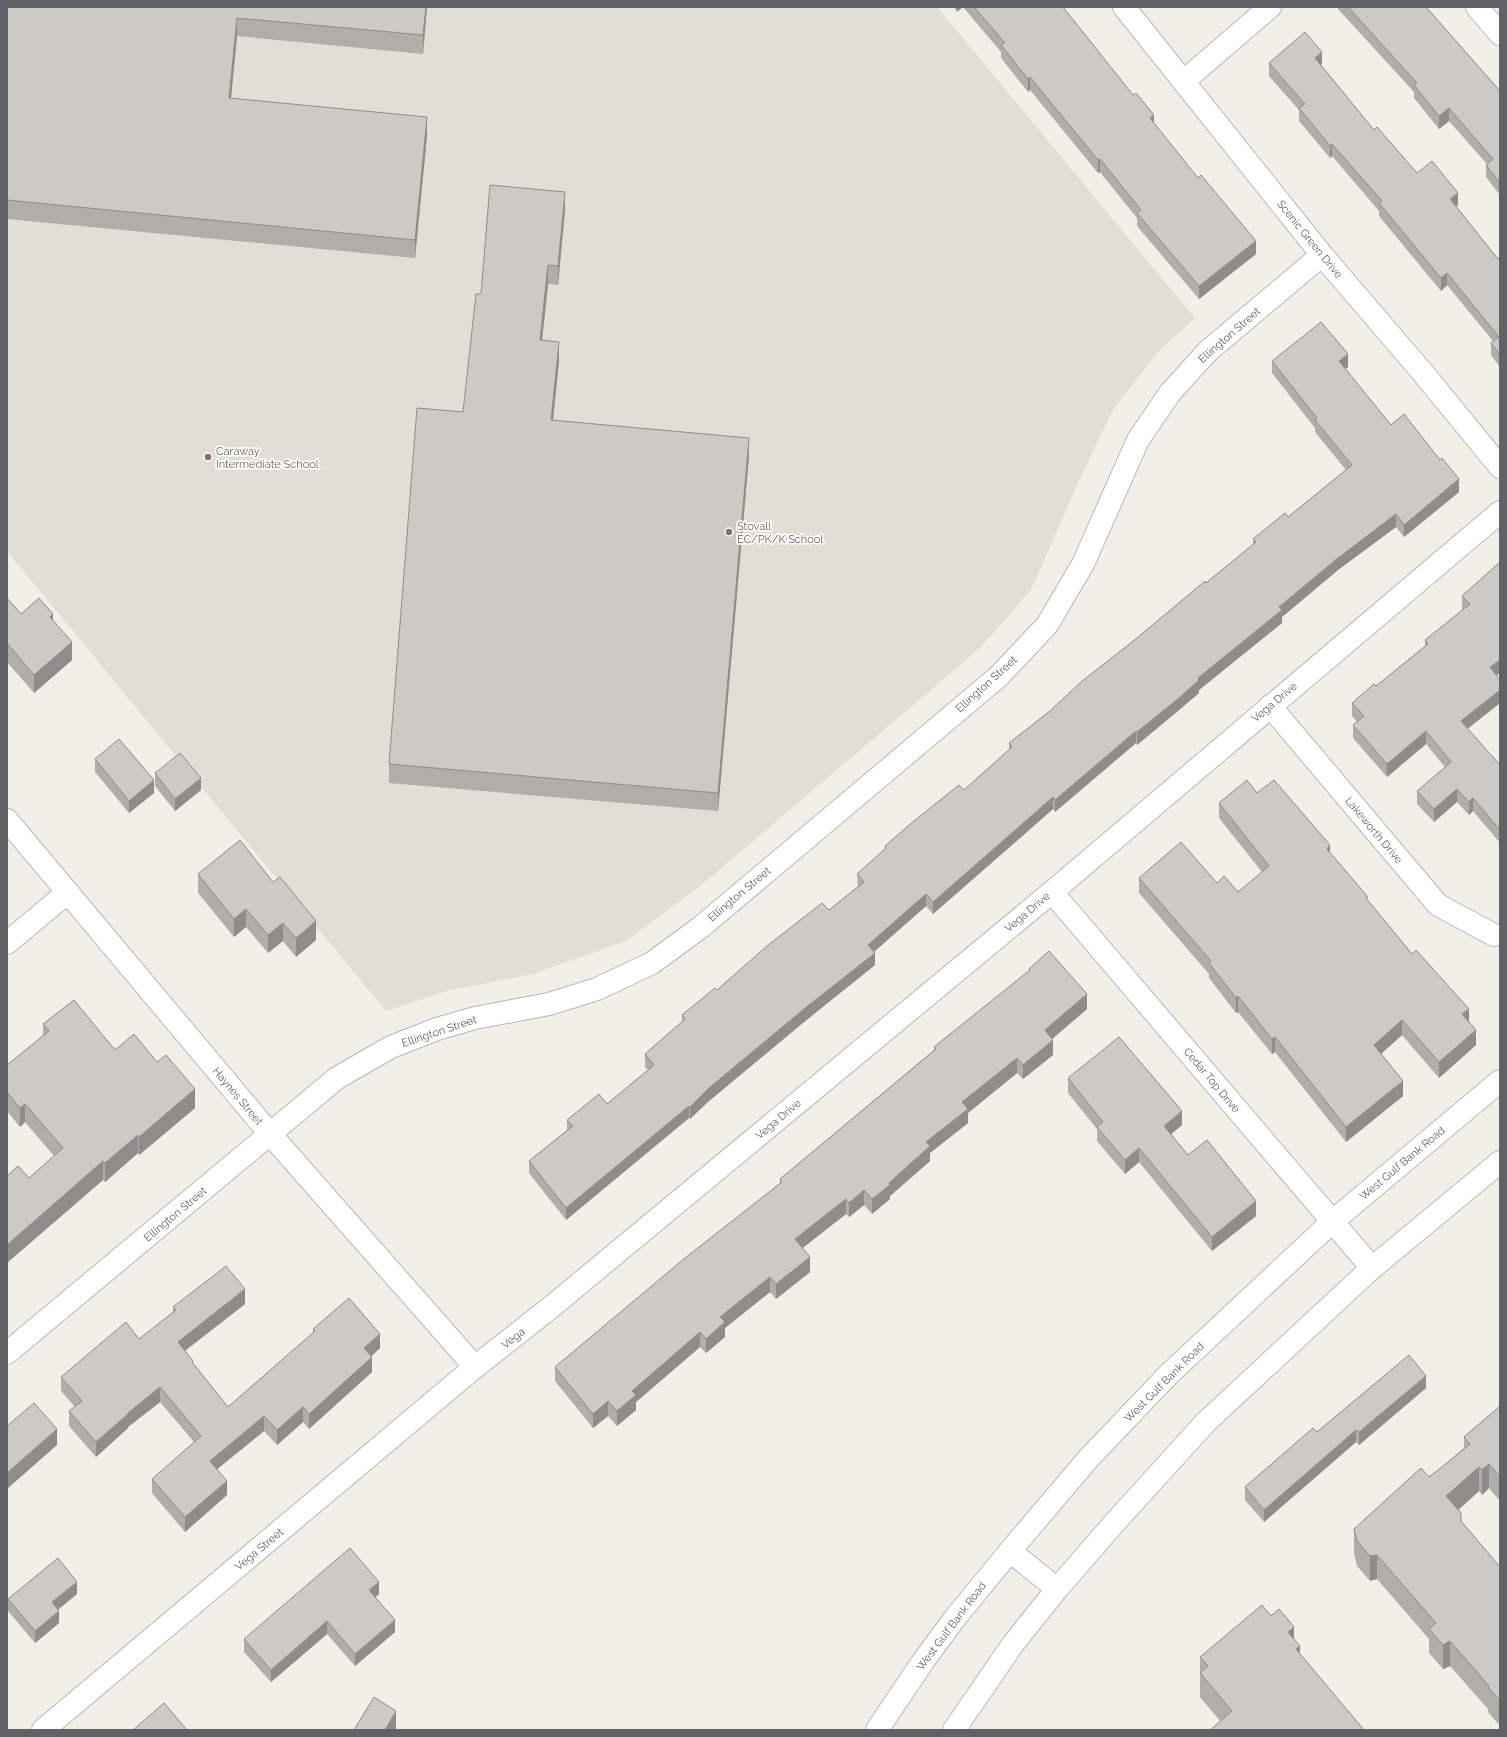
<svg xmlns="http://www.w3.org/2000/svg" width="1507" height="1737" font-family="Raleway,sans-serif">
<rect width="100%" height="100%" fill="#f1efe8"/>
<polygon fill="#e1ded6" points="7,7 937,7 1195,318 1156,354 1113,410 1082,474 1031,590 979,649 699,887 626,941 533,974 446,991 386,1011 7,551"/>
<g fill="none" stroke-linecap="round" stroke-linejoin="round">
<defs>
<g id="minor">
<polyline points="1124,7 1322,255 1423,373 1500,467"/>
<polyline points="1477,7 1500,34"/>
<polyline points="1184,81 1270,7"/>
<polyline points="1270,706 1438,905 1494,935"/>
<polyline points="7,820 271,1135 475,1367"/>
<polyline points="1052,892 1372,1268"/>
<polyline points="7,943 68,892"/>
<polyline points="7,1353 337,1078 391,1047 437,1029 475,1018 549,1004 597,989 652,963 701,927 999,676 1047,625 1083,564 1138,440 1170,393 1207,352 1322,255"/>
<polyline points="43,1730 475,1367 550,1308 1052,892 1500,512"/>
</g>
<g id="secondary">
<polyline points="1010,1551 1057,1589"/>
<polyline points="877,1730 924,1660 955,1618 1010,1551 1088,1459 1168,1375 1333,1221 1500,1081"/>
<polyline points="954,1730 1013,1644 1057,1589 1117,1520 1206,1422 1372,1268 1500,1162"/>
</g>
</defs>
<use href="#minor" stroke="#b5b8bc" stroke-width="24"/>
<use href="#secondary" stroke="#b6babf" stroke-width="24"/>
<use href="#minor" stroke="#fff" stroke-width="22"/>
<use href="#secondary" stroke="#fff" stroke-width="22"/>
</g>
<g fill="#afaea9">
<polygon points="7,7 427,7 423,54 237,36 231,99 427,136 415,258 7,219"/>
<polygon points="954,7 1063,7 1256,254 1199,299 1137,226 1137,218 1100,172 1098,173 1030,90 1028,92 1001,58 1001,52 963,7 957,12"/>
<polygon points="1338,7 1426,7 1500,91 1500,195 1486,177 1486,165 1487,164 1449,121 1439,129 1414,98 1414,92 1338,9"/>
<polygon points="1269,63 1322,64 1321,65 1374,130 1417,173 1458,205 1456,206 1498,259 1500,257 1500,367 1491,355 1491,343 1493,341 1447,285 1441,291 1379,216 1379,211 1332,156 1330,158 1299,121 1299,110 1269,76"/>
<polygon points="565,210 558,285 548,284 542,341 559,361 553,420 749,456 718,811 389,783 389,764 463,412 481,294"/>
<polygon points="1272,361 1348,367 1345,369 1391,425 1459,492 1404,537 1396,527 1338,570 1282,617 1282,623 1199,690 1199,693 1179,710 1137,745 1136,743 1055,812 1053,809 933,914 926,906 874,952 875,965 804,1022 709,1101 690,1119 689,1118 566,1220 529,1173 529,1161 567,1130 567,1120 607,1104 648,1070 645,1067 645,1054 682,1022 682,1015 829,910 858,887 857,874 885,849 885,846 964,790 1009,750 1009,743 1050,711 1137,638 1253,545 1253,539 1288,517 1346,470 1315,432 1315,428 1272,373"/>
<polygon points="1500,562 1500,673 1496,675 1500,680 1500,703 1467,729 1500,765 1500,843 1473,811 1469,815 1457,802 1434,822 1417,804 1417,791 1445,767 1426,744 1387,777 1353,738 1353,725 1357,722 1352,716 1352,703 1376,686 1425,646 1425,640 1463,610 1462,609 1462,596"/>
<polygon points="7,598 21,614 53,621 72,660 34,693 7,662"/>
<polygon points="95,759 154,793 129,813 95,772"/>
<polygon points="155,773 201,790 175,811 155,786"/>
<polygon points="1257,793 1330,853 1368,901 1469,1022 1476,1045 1439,1078 1402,1035 1381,1054 1403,1096 1346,1142 1275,1052 1272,1054 1238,1012 1236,1013 1209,978 1209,974 1139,893 1139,878 1217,883 1238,892 1262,872 1219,818 1219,803"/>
<polygon points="198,874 316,940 296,957 283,941 268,953 246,927 234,937 198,893"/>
<polygon points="1029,969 1087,1009 1052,1039 1053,1055 1023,1079 1017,1073 968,1113 968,1123 930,1153 930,1161 890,1196 890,1199 872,1214 864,1205 849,1217 846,1214 802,1248 810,1272 776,1299 770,1292 725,1328 725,1337 706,1353 700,1347 636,1402 636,1410 617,1426 608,1416 593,1428 555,1381 555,1367 780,1183 780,1179 934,1050 934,1047 1029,972"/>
<polygon points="43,1024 115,1050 195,1108 139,1155 138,1153 105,1182 103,1180 8,1262 8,1266 7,1176 29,1178 54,1156 25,1122 20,1127 7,1111 7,1065 43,1036"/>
<polygon points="1068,1078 1182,1125 1171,1134 1188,1155 1256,1216 1212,1251 1139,1162 1125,1174 1097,1141 1097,1129 1068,1093"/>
<polygon points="245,1304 185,1351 193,1364 228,1407 313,1333 313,1329 380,1348 371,1356 372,1372 309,1429 303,1422 277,1445 264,1431 217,1469 227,1495 185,1532 152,1493 152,1479 194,1442 160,1402 128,1427 128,1428 96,1457 69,1426 69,1411 75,1407 61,1391 61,1377 139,1339 173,1313 173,1307"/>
<polygon points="1426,1388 1359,1445 1356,1442 1264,1522 1245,1500 1245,1487 1317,1432"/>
<polygon points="1500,1406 1500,1501 1489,1488 1482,1495 1479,1491 1458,1510 1461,1521 1500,1567 1500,1726 1488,1712 1488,1709 1450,1666 1443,1669 1429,1653 1429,1639 1377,1579 1370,1581 1357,1566 1354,1553 1354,1529 1437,1471 1464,1448 1464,1437"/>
<polygon points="77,1594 58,1610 59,1623 35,1643 8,1611 8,1599"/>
<polygon points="379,1594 375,1597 395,1632 355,1666 327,1634 271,1682 244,1652 244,1639"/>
<polygon points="1271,1616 1294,1638 1300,1654 1220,1721 1200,1697 1200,1657"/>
</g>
<g fill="#8f8d8a">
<polygon points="426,7 427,7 423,54 423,35"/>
<polygon points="957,7 963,7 957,12"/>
<polygon points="237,18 237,36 229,117 229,98"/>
<polygon points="1322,52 1322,64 1315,71 1315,58"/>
<polygon points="1030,77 1030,90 1028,92 1028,79"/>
<polygon points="1449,108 1449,121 1439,129 1439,116"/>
<polygon points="1154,115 1154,128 1150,118"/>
<polygon points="427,117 427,136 415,258 415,240"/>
<polygon points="1332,144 1332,156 1330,158 1330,146"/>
<polygon points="1100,159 1100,172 1098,173 1098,160"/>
<polygon points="565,192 565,210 558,285 558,266"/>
<polygon points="1458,193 1458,205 1450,211 1450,199"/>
<polygon points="1256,241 1256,254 1199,299 1199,286"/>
<polygon points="548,265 548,284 540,359 540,340"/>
<polygon points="1447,273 1447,285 1441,291 1441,278"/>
<polygon points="559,342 559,361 551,439 551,420"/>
<polygon points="1348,354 1348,367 1339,374 1339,361"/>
<polygon points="749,438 749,456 718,811 718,793"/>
<polygon points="1459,479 1459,492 1404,537 1404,525"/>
<polygon points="1396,514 1396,527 1338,570 1282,617 1282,623 1199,690 1199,693 1179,710 1137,745 1137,732 1279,607 1338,558"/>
<polygon points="53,614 53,633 50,617"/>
<polygon points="72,642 72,660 34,693 34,675"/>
<polygon points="1500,660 1500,673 1490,680 1490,667"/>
<polygon points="1500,690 1500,703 1461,734 1461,721"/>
<polygon points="1136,731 1136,743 1055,812 1055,800"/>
<polygon points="1426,731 1426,744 1387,777 1387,764"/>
<polygon points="201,778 201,790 175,811 175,799"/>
<polygon points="154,780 154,793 129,813 129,801"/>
<polygon points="1457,789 1457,802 1434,822 1434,809"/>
<polygon points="1053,797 1053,809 933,914 933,902"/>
<polygon points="1473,798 1473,811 1469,815 1469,802"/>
<polygon points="1330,845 1330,861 1327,849"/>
<polygon points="926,894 926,906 868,957 868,945"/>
<polygon points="246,909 246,927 234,937 234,919"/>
<polygon points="316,921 316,940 296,957 296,938"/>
<polygon points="283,923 283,941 268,953 268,935"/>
<polygon points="875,953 875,965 804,1022 709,1101 690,1119 690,1107 709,1088 804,1009"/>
<polygon points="1087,994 1087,1009 1045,1045 1045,1030"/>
<polygon points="1238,996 1238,1012 1236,1013 1236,998"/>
<polygon points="1469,1009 1469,1024 1462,1014"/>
<polygon points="1402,1020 1402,1035 1374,1060 1374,1045"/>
<polygon points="1476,1030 1476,1045 1439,1078 1439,1062"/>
<polygon points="1275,1037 1275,1052 1272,1054 1272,1039"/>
<polygon points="1053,1040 1053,1055 1023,1079 1023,1065"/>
<polygon points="1017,1058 1017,1073 968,1113 968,1123 930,1153 930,1161 890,1196 890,1199 872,1214 872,1199 889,1183 962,1102"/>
<polygon points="1403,1081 1403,1096 1346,1142 1346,1127"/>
<polygon points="195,1089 195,1108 139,1155 139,1137"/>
<polygon points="25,1104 25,1122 20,1127 20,1108"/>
<polygon points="689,1106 689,1118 566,1220 566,1208"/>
<polygon points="1182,1111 1182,1125 1164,1140 1164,1126"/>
<polygon points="138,1135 138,1153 105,1182 105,1163"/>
<polygon points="1139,1148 1139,1162 1125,1174 1125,1160"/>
<polygon points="103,1161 103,1180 8,1262 8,1266 7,1267 7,1245"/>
<polygon points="864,1190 864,1205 849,1217 849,1203"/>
<polygon points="846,1199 846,1214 795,1254 795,1239"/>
<polygon points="1256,1201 1256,1216 1212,1251 1212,1237"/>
<polygon points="810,1257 810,1272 776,1299 776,1284"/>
<polygon points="770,1277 770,1292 725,1328 725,1337 706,1353 706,1339 720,1317"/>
<polygon points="245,1289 245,1304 178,1356 178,1342"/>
<polygon points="700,1332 700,1347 636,1402 636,1410 617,1426 617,1411 632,1391"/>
<polygon points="380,1334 380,1348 364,1363 364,1348"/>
<polygon points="372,1357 372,1372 309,1429 309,1414"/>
<polygon points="1426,1376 1426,1388 1359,1445 1359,1432"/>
<polygon points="160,1387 160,1402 128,1427 128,1428 96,1457 96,1442 128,1413"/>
<polygon points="608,1401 608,1416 593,1428 593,1414"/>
<polygon points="303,1407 303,1422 277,1445 277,1430"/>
<polygon points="264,1416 264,1431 210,1475 210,1461"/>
<polygon points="57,1429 57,1445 7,1489 7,1473"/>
<polygon points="1356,1430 1356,1442 1264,1522 1264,1510"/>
<polygon points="1489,1464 1489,1488 1482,1495 1482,1470"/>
<polygon points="1479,1467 1479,1491 1446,1521 1446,1496"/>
<polygon points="227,1481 227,1495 185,1532 185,1517"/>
<polygon points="1377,1555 1377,1579 1370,1581 1370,1556"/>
<polygon points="77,1582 77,1594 52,1614 52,1602"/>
<polygon points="379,1582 379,1594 369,1603 369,1590"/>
<polygon points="59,1611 59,1623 35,1643 35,1631"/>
<polygon points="395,1620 395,1632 355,1666 355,1654"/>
<polygon points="327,1621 327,1634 271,1682 271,1670"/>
<polygon points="1294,1627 1294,1652 1288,1632"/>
<polygon points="1450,1641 1450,1666 1443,1669 1443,1645"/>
<polygon points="1300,1646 1300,1670 1296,1649"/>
<polygon points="396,1711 396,1730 385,1730"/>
</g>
<g fill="#cccac5" stroke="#8f8d8a">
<polygon points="7,7 426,7 423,35 237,18 229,98 427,117 415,240 7,200"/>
<polygon points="974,7 1063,7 1133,95 1136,93 1154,115 1150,118 1198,178 1201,175 1256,241 1199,286 1137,213 1141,210 1100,159 1098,160 1030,77 1028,79 1001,45 1005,43"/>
<polygon points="1348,7 1426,7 1500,91 1500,183 1486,165 1493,159 1449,108 1439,116 1414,85 1417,83"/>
<polygon points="1305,32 1322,52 1315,58 1374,130 1377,127 1417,173 1432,161 1458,193 1450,199 1498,259 1500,257 1500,355 1491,343 1499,337 1447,273 1441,278 1379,203 1382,201 1332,144 1330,146 1299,108 1305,104 1269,63"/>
<polygon points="490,185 565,192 558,266 548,265 540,340 559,342 551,420 749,438 718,793 389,764 417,408 463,412 476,294 481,294"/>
<polygon points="1321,322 1348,354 1339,361 1391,425 1404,414 1440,460 1442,458 1459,479 1404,525 1396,514 1338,558 1279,607 1282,610 1198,678 1199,680 1179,698 1137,732 1136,731 1055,800 1053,797 933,902 926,894 868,945 875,953 804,1009 709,1088 690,1107 689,1106 566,1208 529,1161 573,1126 567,1120 599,1094 607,1104 654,1065 645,1054 685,1019 682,1015 715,988 717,990 767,946 822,903 829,910 864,882 857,874 886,848 885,846 915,820 959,785 964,790 1012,747 1009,743 1050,711 1081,682 1137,638 1205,581 1206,583 1256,542 1253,539 1285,513 1288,517 1352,465 1315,420 1317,418 1272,361"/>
<polygon points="1500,562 1500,660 1490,667 1500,680 1500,690 1461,721 1500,765 1500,830 1473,798 1469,802 1457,789 1434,809 1417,791 1451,762 1426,731 1387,764 1353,725 1364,716 1352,703 1374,684 1376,686 1428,644 1425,640 1470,604 1462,596"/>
<polygon points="7,598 21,614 39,598 53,614 50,617 72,642 34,675 7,643"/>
<polygon points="119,739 154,780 129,801 95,759"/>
<polygon points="180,753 201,778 175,799 155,773"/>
<polygon points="1247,780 1257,793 1274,780 1330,845 1327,849 1368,897 1366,898 1412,954 1416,950 1469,1009 1462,1014 1476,1030 1439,1062 1402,1020 1374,1045 1403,1081 1346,1127 1275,1037 1272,1039 1238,996 1236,998 1209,963 1211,961 1139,878 1181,842 1217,883 1224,876 1238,892 1269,866 1219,803"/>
<polygon points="240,840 273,882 280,877 316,921 296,938 283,923 268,935 246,909 234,919 198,874"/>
<polygon points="1049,951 1087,994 1045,1030 1053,1040 1023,1065 1017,1058 962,1102 968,1109 926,1142 930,1146 889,1183 890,1185 872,1199 864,1190 849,1203 846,1199 795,1239 810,1257 776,1284 770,1277 720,1317 725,1322 706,1339 700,1332 632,1391 636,1395 617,1411 608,1401 593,1414 555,1367 685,1258 782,1182 780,1179 936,1049 934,1047 1030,970 1029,969"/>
<polygon points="74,1000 115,1050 134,1034 157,1062 166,1055 195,1089 139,1137 138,1135 105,1163 103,1161 7,1245 7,1176 18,1166 29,1178 63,1148 25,1104 20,1108 7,1092 7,1065 49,1031 43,1024"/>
<polygon points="1119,1037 1182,1111 1164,1126 1188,1155 1207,1140 1256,1201 1212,1237 1139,1148 1125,1160 1097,1127 1103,1122 1068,1078"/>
<polygon points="226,1266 245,1289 178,1342 193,1361 192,1362 228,1407 315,1331 313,1329 349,1298 380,1334 364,1348 372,1357 309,1414 303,1407 277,1430 264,1416 210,1461 227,1481 185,1517 152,1479 201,1436 160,1387 128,1413 128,1414 96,1442 69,1411 82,1401 61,1377 126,1322 139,1339 176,1310 173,1307"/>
<polygon points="1409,1355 1426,1376 1359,1432 1356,1430 1264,1510 1245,1487 1313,1428 1317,1432"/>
<polygon points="34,1403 57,1429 7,1473 7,1426"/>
<polygon points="1500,1406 1500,1477 1489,1464 1482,1470 1479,1467 1446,1496 1461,1513 1461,1521 1500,1567 1500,1701 1488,1687 1489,1686 1450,1641 1443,1645 1429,1629 1436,1623 1377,1555 1370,1556 1357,1541 1354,1529 1421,1468 1429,1477 1437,1471 1470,1444 1464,1437"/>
<polygon points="350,1548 379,1582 369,1590 395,1620 355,1654 327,1621 271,1670 244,1639"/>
<polygon points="58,1558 77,1582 52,1602 59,1611 35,1631 8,1599"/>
<polygon points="1262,1605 1271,1616 1279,1609 1294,1627 1288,1632 1300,1646 1296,1649 1364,1730 1210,1730 1232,1711 1200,1673 1208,1666 1200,1657"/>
<polygon points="374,1697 396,1711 385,1730 354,1730"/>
<polygon points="164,1703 187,1730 133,1730"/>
</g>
<g fill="#8d6e63" stroke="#fff" stroke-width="1.5">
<circle cx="208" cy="457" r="4"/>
<circle cx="729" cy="532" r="4"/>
</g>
<g text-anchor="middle" stroke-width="3.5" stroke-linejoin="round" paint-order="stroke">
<g font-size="11" fill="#5f6368" stroke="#fff">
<text transform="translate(1310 239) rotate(51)" y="4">Scenic Green Drive</text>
<text transform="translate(1229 335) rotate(-41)" y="4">Ellington Street</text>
<text transform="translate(986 684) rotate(-42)" y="4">Ellington Street</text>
<text transform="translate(1274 702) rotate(-40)" y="4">Vega Drive</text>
<text transform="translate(1374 830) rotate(50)" y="4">Lakeworth Drive</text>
<text transform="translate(739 894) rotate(-40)" y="4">Ellington Street</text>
<text transform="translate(1027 912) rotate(-40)" y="4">Vega Drive</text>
<text transform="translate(439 1031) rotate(-18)" y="4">Ellington Street</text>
<text transform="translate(1212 1080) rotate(50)" y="4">Cedar Top Drive</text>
<text transform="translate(238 1096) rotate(50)" y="4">Haynes Street</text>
<text transform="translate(778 1119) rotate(-40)" y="4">Vega Drive</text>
<text transform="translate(1402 1163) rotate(-40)" y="4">West Gulf Bank Road</text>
<text transform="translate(175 1214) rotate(-40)" y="4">Ellington Street</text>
<text transform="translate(513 1338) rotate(-38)" y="4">Vega</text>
<text transform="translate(1164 1382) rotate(-45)" y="4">West Gulf Bank Road</text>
<text transform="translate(259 1549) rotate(-40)" y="4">Vega Street</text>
<text transform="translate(951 1626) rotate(-53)" y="4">West Gulf Bank Road</text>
</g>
<g font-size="11" fill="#785e54" stroke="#fff" text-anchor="start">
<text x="216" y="455">Caraway<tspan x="216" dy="13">Intermediate School</tspan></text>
<text x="737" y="530">Stovall<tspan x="737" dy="13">EC/PK/K School</tspan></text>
</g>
</g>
<rect width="1507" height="1737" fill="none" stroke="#5f6368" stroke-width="16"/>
</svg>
